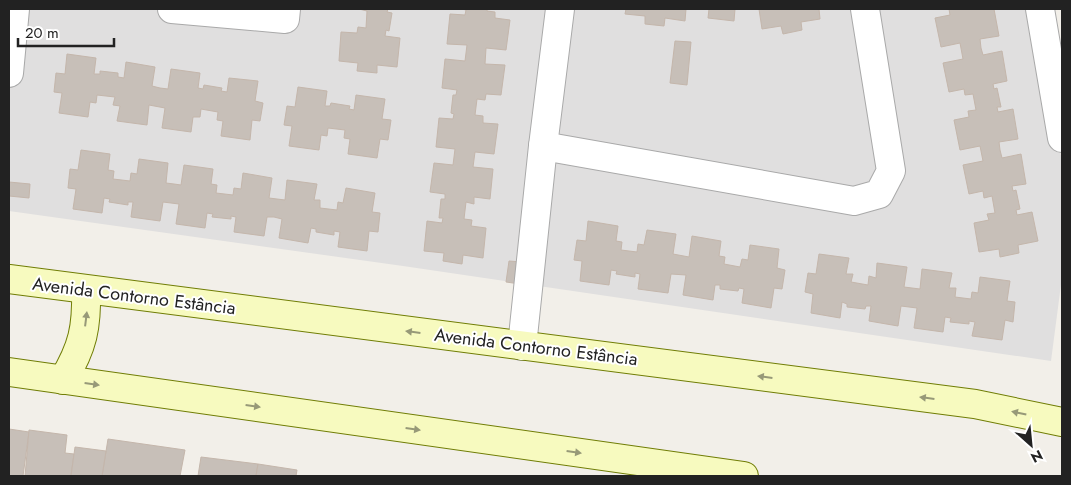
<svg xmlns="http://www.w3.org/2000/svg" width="1071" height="485" font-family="Jost,sans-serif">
<rect width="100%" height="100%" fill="#f2efe9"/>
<polygon fill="#e0dfdf" points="9,9 1032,9 1062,161 1062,277 1051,361 403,266 9,211"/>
<g fill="#c7bfb8" stroke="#c4b6ab">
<polygon points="359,9 388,9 387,12 392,13 389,31 386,30 385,36 400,38 397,67 377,65 377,73 357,71 358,63 339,61 341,32 357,33 358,27 366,28 367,11"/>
<polygon points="462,9 487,9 487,11 495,12 495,18 510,20 506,50 486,48 485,64 505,65 501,95 486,94 485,100 477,99 475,115 483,116 483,123 498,124 494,154 475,152 473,167 493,169 490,199 474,197 474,204 466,202 464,219 472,220 471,226 486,228 483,258 463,255 462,264 443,261 444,253 424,251 427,221 442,223 443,218 439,218 441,199 445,199 445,194 430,192 434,163 453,165 455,149 436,147 439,118 453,119 454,114 451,113 453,95 456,95 457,90 442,88 445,59 465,61 467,45 447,44 450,14 465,15 466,10"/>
<polygon points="626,9 686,9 685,21 665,18 664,26 645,24 645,16 625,14"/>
<polygon points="709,9 735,9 734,21 708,18"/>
<polygon points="759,9 819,9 820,19 801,22 802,30 783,34 781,26 762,29"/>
<polygon points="949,9 994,9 999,36 980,39 981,48 983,55 1002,51 1007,81 993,84 994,89 997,88 1001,107 997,107 998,112 1013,109 1018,139 999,142 1000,150 1002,158 1021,154 1026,184 1012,186 1013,191 1016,190 1020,209 1016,210 1017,215 1032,212 1038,241 1018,245 1019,253 1000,257 999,249 979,252 974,223 989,220 987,214 995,213 992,196 984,198 983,191 969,194 963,165 983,161 980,146 960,150 954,120 969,117 968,111 976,110 973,94 965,95 964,89 949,92 943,63 963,59 960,43 941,47 935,18 950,15"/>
<polygon points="675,41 691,42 687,85 670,83"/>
<polygon points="67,54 96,58 94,74 100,74 100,71 118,73 118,77 124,78 126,62 155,67 152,86 160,88 168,89 171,69 200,73 198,88 203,89 204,85 222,88 221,91 227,92 229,78 258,81 255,101 263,103 260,121 252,120 250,140 221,136 223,121 217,120 218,112 201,109 200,117 193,117 191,132 162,128 165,108 149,105 147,125 117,121 120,106 113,105 115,97 97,95 96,103 90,102 88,117 59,113 62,93 54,92 56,73 65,74"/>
<polygon points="298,87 327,91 325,106 330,106 331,103 350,106 349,109 354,110 356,95 385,99 382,119 391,120 388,140 380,139 377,158 348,154 350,139 344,138 345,130 328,128 327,136 321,135 319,150 289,146 292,126 284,125 287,106 295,107"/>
<polygon points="81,150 110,154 108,170 114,171 113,179 130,181 131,173 137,174 139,159 168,163 166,183 174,184 181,185 184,165 213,169 211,184 217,185 216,193 233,195 234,188 241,189 243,173 272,178 269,198 285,200 287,180 317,184 314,200 320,200 320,208 337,210 338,202 343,203 346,188 375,193 372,212 380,213 378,232 369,231 367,251 338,247 340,232 334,231 334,235 316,232 316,229 311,228 308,243 279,238 282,219 274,217 267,217 264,236 234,232 236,217 231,216 231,219 212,217 213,214 207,213 205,228 176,224 179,204 163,202 160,221 131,217 133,202 128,202 128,205 109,202 110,199 104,198 102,213 73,209 76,189 68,188 70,169 78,170"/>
<polygon points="9,182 30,184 29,198 9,196"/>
<polygon points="588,221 618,226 616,241 622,242 621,250 637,252 638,244 644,245 647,230 676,234 673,254 689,257 692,236 721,241 719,256 725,257 724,264 740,267 742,259 748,260 750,245 779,249 777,268 785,270 782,289 774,288 771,308 742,303 744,289 739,288 738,291 720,289 720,285 715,285 713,300 683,295 686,275 671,274 668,293 638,289 640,274 635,273 635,277 616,274 617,271 611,270 609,285 580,281 582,261 574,260 577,240 586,241"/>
<polygon points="819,254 849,258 846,274 853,274 851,282 868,285 869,276 876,278 877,263 907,267 904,287 920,289 922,269 952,273 949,288 956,288 955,297 971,299 972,292 978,293 980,277 1010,281 1007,301 1015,302 1013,322 1005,320 1002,340 972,336 975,322 969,321 969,324 950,322 951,318 945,317 943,332 914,328 917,308 901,306 898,326 869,321 871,306 866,306 865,309 847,307 847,304 842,302 840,318 811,313 813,294 805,292 808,273 816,274"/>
<polygon points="509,261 522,262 520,284 506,282"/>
<polygon points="9,429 29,432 23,476 9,476"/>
<polygon points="29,430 67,435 65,453 74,454 71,476 25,476"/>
<polygon points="108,439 185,450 180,476 102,476"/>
<polygon points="75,447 106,451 102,476 71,476"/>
<polygon points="201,457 258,464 256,476 198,476"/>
<polygon points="258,464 297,470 296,476 256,476"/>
</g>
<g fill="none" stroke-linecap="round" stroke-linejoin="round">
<defs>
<g id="street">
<polyline points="172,9 285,19 286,9"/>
<polyline points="1040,9 1062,138"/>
<polyline points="9,73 15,9"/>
<polyline points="543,146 854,201 879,194 891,171 865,9"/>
<polyline points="522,346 543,146 560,9"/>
</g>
<g id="secondary">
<polyline points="9,279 975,404 1062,422"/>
<polyline points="9,372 744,476"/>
<path d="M 63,380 C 83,347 87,327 86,290"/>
</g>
</defs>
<use href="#street" stroke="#a9a9a9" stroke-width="30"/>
<use href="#secondary" stroke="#707d05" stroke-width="30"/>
<use href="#street" stroke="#fff" stroke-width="28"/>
<use href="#secondary" stroke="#f7fabf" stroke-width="28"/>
</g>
<defs><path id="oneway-solid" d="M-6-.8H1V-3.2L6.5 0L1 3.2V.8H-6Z" transform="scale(1.25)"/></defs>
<g fill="#979978">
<use href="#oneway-solid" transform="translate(86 319) rotate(-83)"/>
<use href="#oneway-solid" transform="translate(413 332) rotate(-173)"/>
<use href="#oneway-solid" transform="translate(765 377) rotate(-173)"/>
<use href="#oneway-solid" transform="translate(92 384) rotate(8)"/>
<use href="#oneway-solid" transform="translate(927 398) rotate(-173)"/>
<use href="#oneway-solid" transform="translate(253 406) rotate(8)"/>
<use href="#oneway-solid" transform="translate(1019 413) rotate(-168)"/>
<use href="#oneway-solid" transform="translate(413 429) rotate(8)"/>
<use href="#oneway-solid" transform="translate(574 452) rotate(8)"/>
</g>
<g text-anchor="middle" stroke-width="4" stroke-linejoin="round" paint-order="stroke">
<g font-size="18" fill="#222" stroke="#fff">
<text transform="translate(134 296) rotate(7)" y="6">Avenida Contorno Estância</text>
<text transform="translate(536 347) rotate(7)" y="6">Avenida Contorno Estância</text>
</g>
</g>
<rect width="1071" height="485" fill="none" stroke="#222222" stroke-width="20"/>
<g transform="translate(1031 445) rotate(153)" stroke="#ffffff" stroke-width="4" paint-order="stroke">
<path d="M0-4L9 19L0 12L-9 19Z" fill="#222222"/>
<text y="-8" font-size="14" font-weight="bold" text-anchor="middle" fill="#222222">N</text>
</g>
<path d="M18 38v8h96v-8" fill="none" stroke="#222222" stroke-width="2.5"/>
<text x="25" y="38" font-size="15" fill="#222222" stroke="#ffffff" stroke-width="4" paint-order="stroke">20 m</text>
</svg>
